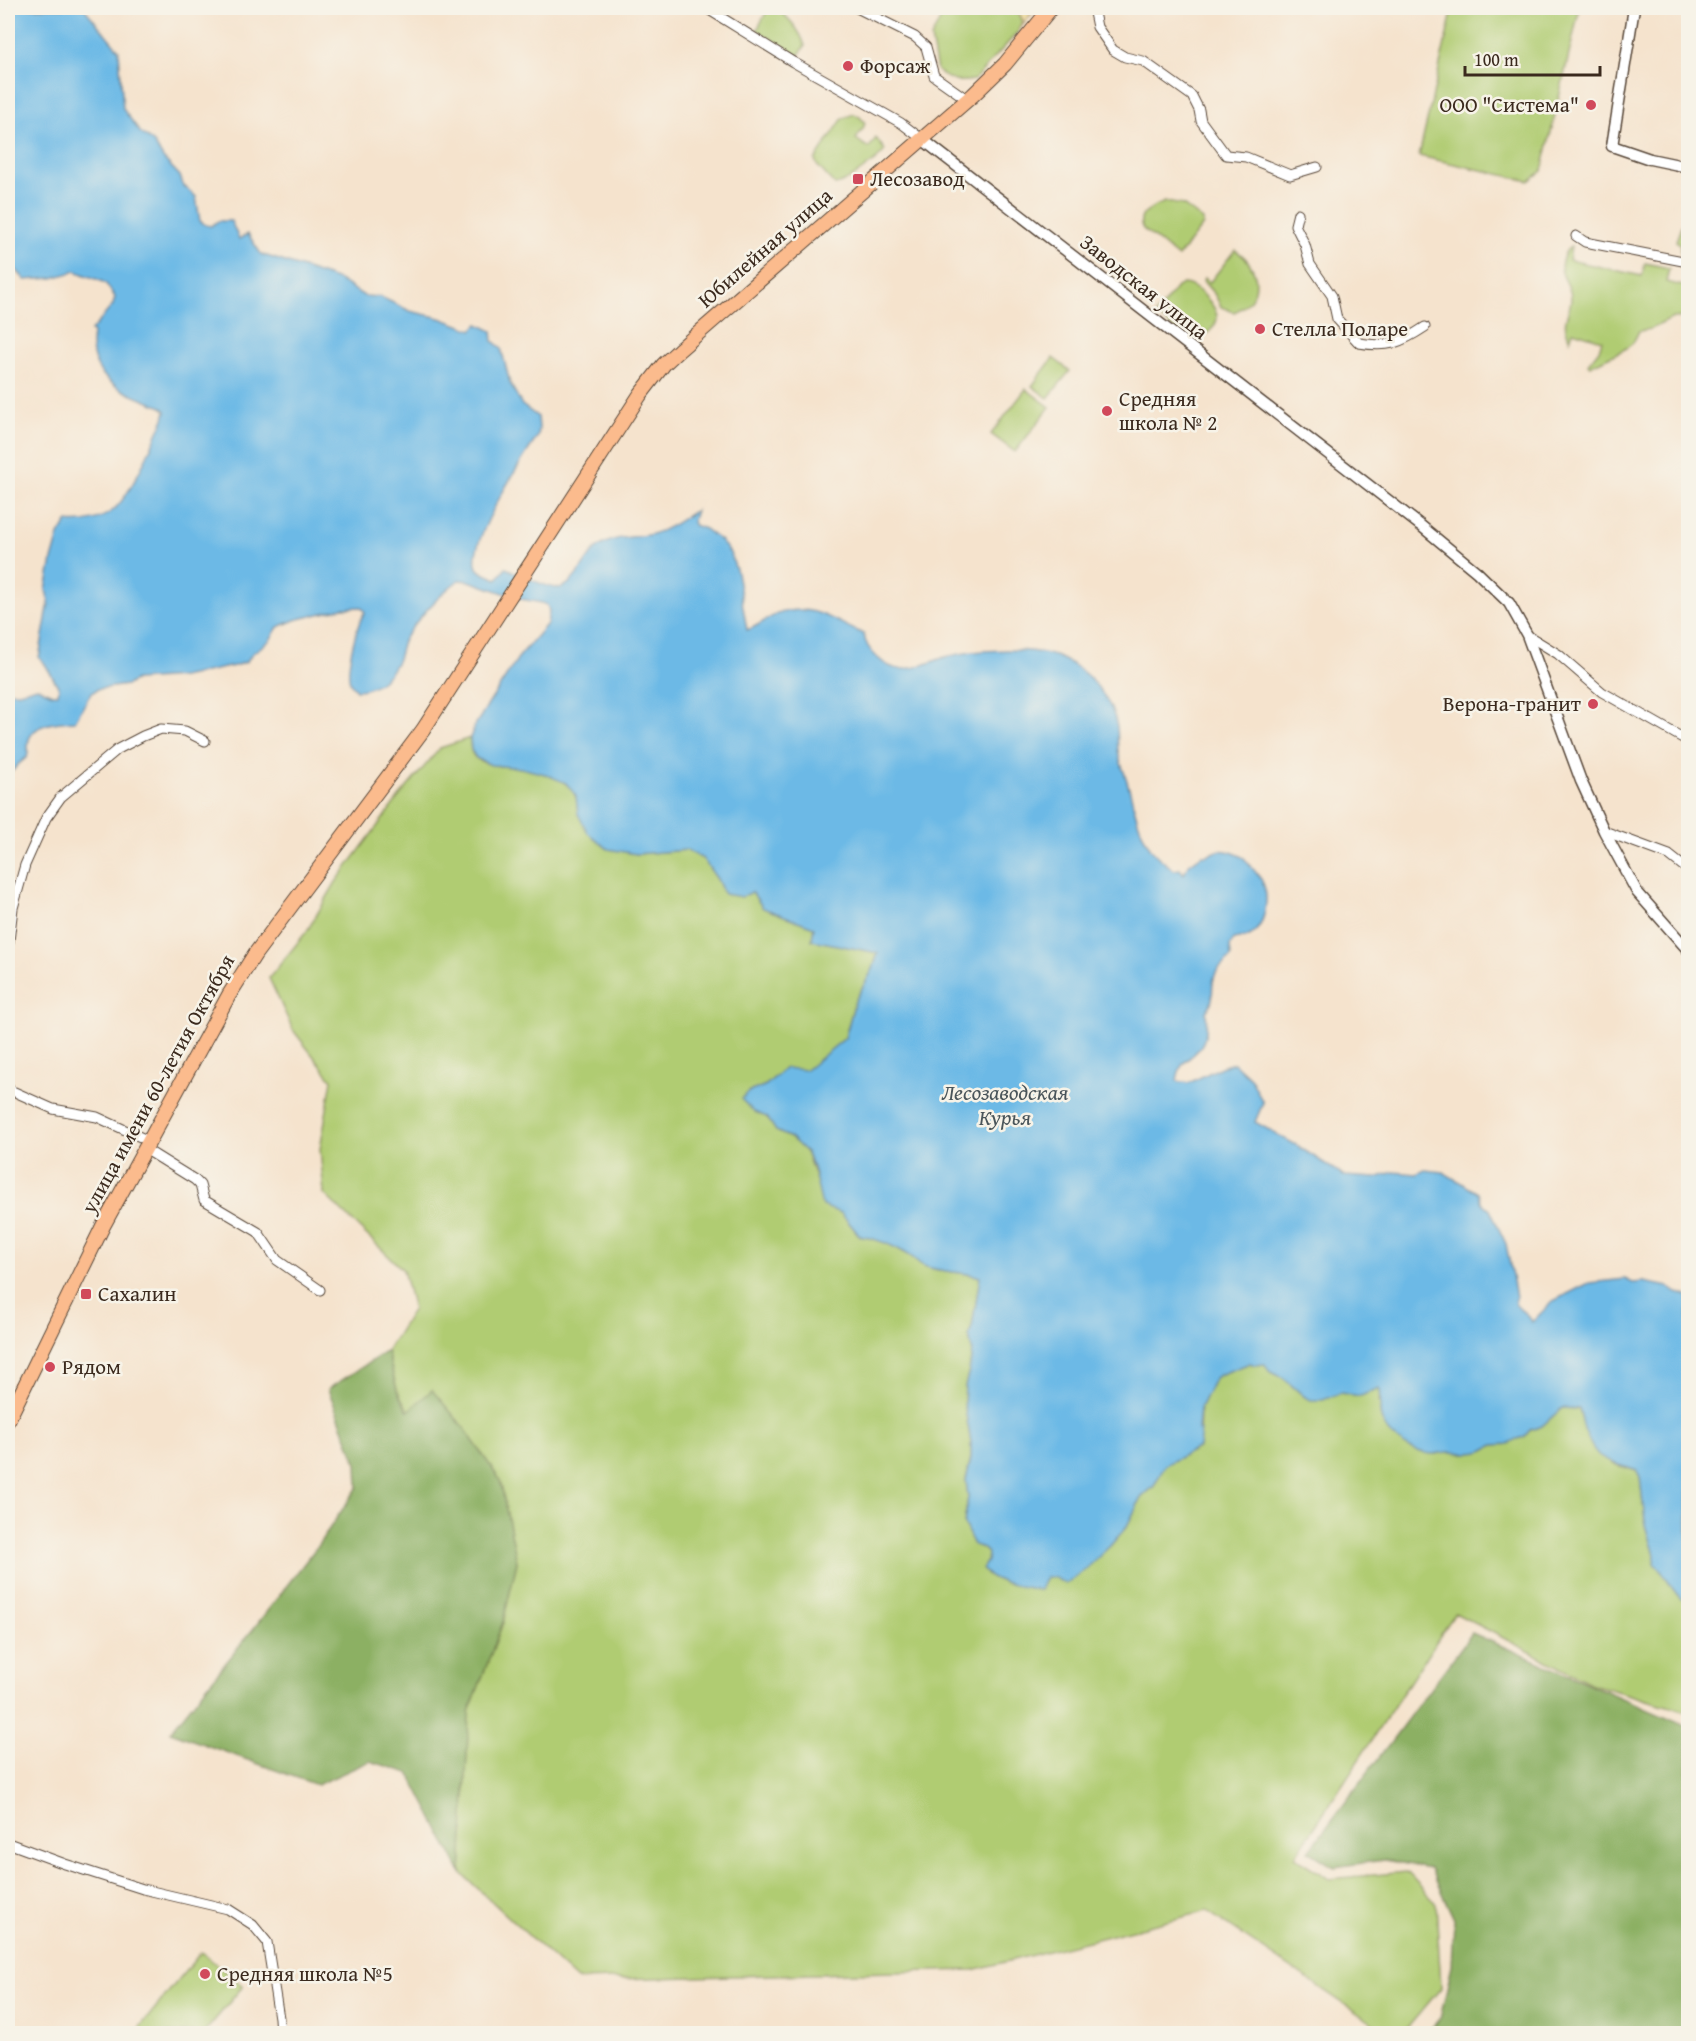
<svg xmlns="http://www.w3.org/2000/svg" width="1696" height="2041" font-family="'Gentium Book Plus',serif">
<rect width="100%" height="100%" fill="#f7f3e8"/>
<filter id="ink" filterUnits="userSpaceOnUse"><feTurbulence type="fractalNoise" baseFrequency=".0167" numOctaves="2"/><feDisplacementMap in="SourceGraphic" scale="12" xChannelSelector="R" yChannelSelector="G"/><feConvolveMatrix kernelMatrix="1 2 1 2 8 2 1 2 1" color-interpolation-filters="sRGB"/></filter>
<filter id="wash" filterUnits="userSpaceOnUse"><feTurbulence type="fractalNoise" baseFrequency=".008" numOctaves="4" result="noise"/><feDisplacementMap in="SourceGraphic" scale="24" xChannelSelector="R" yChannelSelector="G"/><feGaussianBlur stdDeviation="1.35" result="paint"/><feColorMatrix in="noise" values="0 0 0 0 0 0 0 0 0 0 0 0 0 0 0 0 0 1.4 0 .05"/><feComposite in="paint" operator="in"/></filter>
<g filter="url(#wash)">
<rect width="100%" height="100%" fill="#f5e3cd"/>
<g fill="#b0cc72" stroke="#767b48" stroke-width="1.5">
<path d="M 771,8 C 785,10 801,32 805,46 L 798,56 L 757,30 L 768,9 Z"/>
<path d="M 946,8 L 1009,8 L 1019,13 L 1023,22 L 1018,32 L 974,80 C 956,83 952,82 937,71 L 931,38 Z"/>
<polygon points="1453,8 1561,8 1579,11 1542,171 1529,181 1419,156"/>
<path d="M 854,114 L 860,117 L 865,123 L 863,129 L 856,139 L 869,148 L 876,138 L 885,150 C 880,159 845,184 835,185 L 817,165 L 815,160 L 843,118 Z"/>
<path d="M 1165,202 L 1183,205 L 1203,220 L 1203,225 L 1178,257 L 1143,229 C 1134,214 1153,207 1165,202 Z"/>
<polygon points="1686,213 1688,214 1688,256 1680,251 1680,244 1676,241"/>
<path d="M 1571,247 L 1569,260 L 1642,276 L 1645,263 L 1669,268 L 1666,282 L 1688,287 L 1688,317 L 1673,318 L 1651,329 L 1639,331 L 1633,343 L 1625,349 L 1590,366 L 1588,364 L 1599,350 L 1602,340 L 1573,331 L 1570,340 C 1560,318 1569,319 1571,299 C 1572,283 1556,276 1563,258 C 1565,252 1566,250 1571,247 Z"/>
<path d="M 1235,250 C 1261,266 1265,299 1234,312 L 1221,307 L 1215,295 L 1203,281 L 1204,278 L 1210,282 Z"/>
<path d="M 1183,284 C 1196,284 1218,306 1217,319 C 1216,323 1213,328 1210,331 C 1193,345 1169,326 1156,314 L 1177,287 Z"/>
<polygon points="1053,358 1070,371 1048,398 1032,386"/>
<polygon points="1026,389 1050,407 1015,452 991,434"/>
<path d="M 470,738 C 470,745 470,754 477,759 C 489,767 505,766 518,767 C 536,769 567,777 575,795 C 578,800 577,808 578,814 L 636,854 L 687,850 L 703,859 L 717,879 L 724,894 L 752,892 L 763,908 L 814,927 L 812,940 L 878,953 L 873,969 L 855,1001 L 845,1038 L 806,1071 L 785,1068 L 766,1085 L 749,1092 L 754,1112 L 767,1117 L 776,1131 L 791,1138 L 806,1152 L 818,1185 L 860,1236 C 878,1239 893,1245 909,1255 C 914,1258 919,1264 924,1266 C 942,1273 961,1271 980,1277 L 972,1327 L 969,1335 L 972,1350 L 970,1366 L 965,1387 L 964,1403 L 971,1442 L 971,1458 L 966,1480 L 968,1497 L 964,1524 L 974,1545 L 983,1548 L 988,1553 L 987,1561 L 982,1569 C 993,1584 1022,1586 1040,1589 L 1046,1576 L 1054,1577 L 1110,1546 L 1127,1526 L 1141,1498 L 1154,1486 L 1165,1465 L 1199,1447 L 1200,1408 L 1214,1379 L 1219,1375 L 1250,1363 L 1255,1365 L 1265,1364 L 1269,1371 L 1282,1377 L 1305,1397 L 1323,1399 L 1340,1393 L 1352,1395 L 1379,1388 L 1381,1392 L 1379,1401 L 1435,1454 L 1447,1452 L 1470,1453 L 1481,1451 L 1494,1445 L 1509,1443 L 1514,1439 L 1524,1437 L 1530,1430 L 1542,1426 L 1562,1408 L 1579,1409 L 1585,1430 L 1593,1448 L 1613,1464 L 1637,1471 L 1640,1477 L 1645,1521 L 1655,1555 L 1654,1564 L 1660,1568 L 1673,1589 L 1680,1598 L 1688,1602 L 1688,1712 L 1592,1684 L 1455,1613 L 1295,1857 L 1329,1879 L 1407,1872 L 1436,1903 L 1441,1988 L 1403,2033 L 1387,2033 L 1207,1911 L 973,1970 L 577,1980 L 461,1873 L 469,1712 L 503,1622 L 517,1562 L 500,1480 L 465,1429 L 432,1391 L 409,1412 L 397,1390 L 387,1351 L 413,1309 L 403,1270 L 324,1194 L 320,1149 L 332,1080 L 293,1030 L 269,978 L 307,931 L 336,882 L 399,797 L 440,748 Z"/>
<polygon points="201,1952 243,1986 204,2033 135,2033"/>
</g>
<g fill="#8cb064" stroke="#646d41" stroke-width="1.5">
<polygon points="387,1351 397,1390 408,1411 432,1390 465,1429 500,1480 517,1562 503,1622 469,1712 461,1873 409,1773 370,1761 317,1785 170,1732 254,1628 316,1548 358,1487 357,1464 328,1389"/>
<polygon points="1472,1633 1688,1727 1688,2033 1427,2033 1440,2018 1452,1966 1454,1919 1430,1868 1384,1860 1334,1867 1309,1851"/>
</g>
<polygon fill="#eeda9e" stroke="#94825e" stroke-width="1.5" points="1009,8 1036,8 1018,31 1023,21 1019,13"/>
<path fill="#6cb9e6" stroke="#547282" stroke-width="1.5" d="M 8,8 L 84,8 L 119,50 L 123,109 L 140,132 L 154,143 L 163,158 L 180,176 L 183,185 L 196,197 L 200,221 L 206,225 L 211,226 L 218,221 L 231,221 L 239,239 L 248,234 L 261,254 L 339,280 L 364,296 L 381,297 L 410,311 L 440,318 L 472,330 L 478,324 L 492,331 L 493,341 L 501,348 L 510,383 L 522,405 L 538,417 L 539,428 L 538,436 C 523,458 466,544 477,568 C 481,574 491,576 497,579 L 506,568 C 517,573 547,588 557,588 C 574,588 584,560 595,550 C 613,534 632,539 652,534 C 669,529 681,520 696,510 L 693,520 L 694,525 L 705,529 L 721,541 L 730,553 L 737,572 L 747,630 C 759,626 768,617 780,613 C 816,602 835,623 864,634 C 865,650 886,669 901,669 C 916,669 931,662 945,657 C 975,649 1034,646 1062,659 C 1088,670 1112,699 1117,727 C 1118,735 1117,743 1118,750 C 1119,760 1124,771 1127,781 C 1134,804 1137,828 1151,849 C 1154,855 1168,865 1174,870 L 1180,869 L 1184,874 L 1188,865 L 1202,855 C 1209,856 1211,853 1218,851 C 1226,849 1238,854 1244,858 C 1250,866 1257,873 1262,881 C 1270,897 1266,929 1247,937 C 1243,938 1238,938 1234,939 L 1230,946 L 1231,957 C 1226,963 1217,968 1215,975 C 1209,990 1217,998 1206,1012 C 1207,1022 1207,1037 1201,1046 C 1191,1061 1180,1058 1177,1081 L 1189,1083 L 1221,1067 L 1234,1063 L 1251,1079 L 1263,1103 L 1255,1122 L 1296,1145 L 1344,1176 L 1376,1178 L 1393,1172 L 1417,1174 L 1425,1170 L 1443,1172 L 1478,1193 L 1481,1202 L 1490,1210 L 1506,1244 L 1516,1297 L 1515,1304 C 1520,1311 1529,1314 1532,1322 L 1553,1301 L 1589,1283 L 1625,1279 L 1633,1283 L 1644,1282 L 1668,1287 L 1677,1293 L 1688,1296 L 1688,1602 L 1680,1598 L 1673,1589 L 1660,1568 L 1654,1564 L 1655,1555 L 1645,1521 L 1640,1477 L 1637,1471 C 1608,1460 1598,1465 1585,1432 C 1582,1424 1582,1416 1579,1409 L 1562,1408 L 1542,1426 L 1530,1430 L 1524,1437 C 1516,1439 1514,1442 1508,1444 C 1503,1445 1498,1444 1494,1445 C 1490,1446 1486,1450 1482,1451 C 1472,1455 1460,1452 1450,1452 C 1443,1452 1438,1454 1432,1454 C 1413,1453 1391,1439 1383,1423 C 1376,1411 1384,1397 1379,1388 L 1361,1396 L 1340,1393 L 1323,1400 L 1311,1400 L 1305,1397 L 1282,1377 L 1269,1371 L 1265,1364 L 1255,1365 L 1250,1363 L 1219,1375 L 1214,1379 L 1200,1408 L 1198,1430 L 1201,1430 L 1199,1447 L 1165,1465 L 1154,1486 L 1141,1498 L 1127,1526 L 1110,1546 L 1085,1570 L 1065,1584 L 1054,1577 L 1046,1577 L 1040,1590 C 1022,1586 993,1584 982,1569 L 987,1561 L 988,1553 L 983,1548 L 974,1545 L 964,1524 L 968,1497 L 966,1480 L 971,1458 L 971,1442 L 964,1403 L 965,1387 L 970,1366 L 972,1350 L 969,1335 L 972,1327 L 980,1277 C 961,1271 942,1273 924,1266 C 919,1264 914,1258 909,1255 C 893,1245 878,1239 860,1236 L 841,1213 L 822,1206 L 813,1167 L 806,1152 L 791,1138 L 776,1131 L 767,1117 L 754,1112 L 741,1099 L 749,1092 L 766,1085 L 785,1068 L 806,1070 L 845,1038 L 855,1001 L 873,969 L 878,953 L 812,940 L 814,927 L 763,908 L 752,892 L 742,897 L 724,894 L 717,879 L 703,859 L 687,850 L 636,854 L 608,849 L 588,833 L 578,814 L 576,796 L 566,783 L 545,774 L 521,768 L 491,765 L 476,758 L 471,750 L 470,738 L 475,725 L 518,658 L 547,624 L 549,611 L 547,605 L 542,603 L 521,599 L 469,581 L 459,580 C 441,593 414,622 403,641 C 400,648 400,657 396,663 C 388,679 373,690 356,690 C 354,687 351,685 350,682 C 345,669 357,623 365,612 L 361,607 L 343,608 L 295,620 L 278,627 L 270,640 L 253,653 L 246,662 L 234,666 L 182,677 L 136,680 L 127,685 L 98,689 L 91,693 L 75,721 C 58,722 36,722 29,739 C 27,746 29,752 27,758 C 19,761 15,770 8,775 L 8,692 L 19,692 L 37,687 L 52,694 L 58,694 L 59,688 L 45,664 L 39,658 L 49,602 L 46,590 L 52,560 L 59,535 L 67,522 C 82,524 100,520 112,511 C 131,497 153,442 164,419 L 166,411 L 162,407 C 127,393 85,381 93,333 L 91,331 L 113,305 L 115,297 C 112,293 109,288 106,284 C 100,279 85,276 76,271 L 53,278 L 25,280 L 13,266 L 8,272 Z"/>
</g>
<g filter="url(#ink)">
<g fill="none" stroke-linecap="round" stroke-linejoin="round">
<defs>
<g id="minor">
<polyline points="706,8 793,62 901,123 922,139"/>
<polyline points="857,8 915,37 926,47 934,76 968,100"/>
<polyline points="1093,8 1097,27 1113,50 1125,57 1143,61 1192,96 1199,110 1201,121 1226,155 1246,157 1290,175 1317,167"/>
<path d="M 1298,213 L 1295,225 L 1305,245 L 1310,264 L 1332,296 L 1337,319 L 1359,343 C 1388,348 1401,343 1425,327"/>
<polyline points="1576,236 1585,242 1688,262"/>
<polyline points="1527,635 1558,654 1602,692 1688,741"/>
<polyline points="1604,831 1669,855 1688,870"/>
<polyline points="8,949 13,908 25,865 46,818 61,797 118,749 143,736 161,729 185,731 205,741"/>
<polyline points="8,1089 53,1109 97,1117 149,1141"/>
<polyline points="145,1149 195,1180 200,1185 204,1200 258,1232 277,1260 320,1290"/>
<polyline points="8,1843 65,1864 143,1889 228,1909 253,1925 267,1942 279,2018 280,2034"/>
</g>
<g id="tertiary">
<polyline points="1634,8 1612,146 1650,159 1688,167"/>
<polyline points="922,139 1420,525 1477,572 1509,603 1527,635 1581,781 1604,831 1637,892 1688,950"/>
</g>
<polyline id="primary" points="8,1420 103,1226 229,995 255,954 423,730 640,395 664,364 679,350 973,95 1005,64 1051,8"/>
</defs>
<use href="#minor" stroke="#574638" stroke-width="11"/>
<use href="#tertiary" stroke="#574638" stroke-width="13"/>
<use href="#primary" stroke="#574638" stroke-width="16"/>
<use href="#minor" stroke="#fff" stroke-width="9"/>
<use href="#tertiary" stroke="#fff" stroke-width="10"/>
<use href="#primary" stroke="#fbbb8d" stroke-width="14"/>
</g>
</g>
<g fill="#d1495b" stroke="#f7f3e8" stroke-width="2">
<circle cx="848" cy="66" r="6"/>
<circle cx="1591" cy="105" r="6"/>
<rect x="852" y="173" width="12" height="12" rx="3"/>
<circle cx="1260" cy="329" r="6"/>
<circle cx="1107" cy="411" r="6"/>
<circle cx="1593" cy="704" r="6"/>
<rect x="80" y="1288" width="12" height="12" rx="3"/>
<circle cx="50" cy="1367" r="6"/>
<circle cx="205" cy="1974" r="6"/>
</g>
<g text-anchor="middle" stroke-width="5" stroke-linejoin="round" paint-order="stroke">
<g font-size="21" fill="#3b2a1e" stroke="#f7f3e8" text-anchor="start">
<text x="860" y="73">Форсаж</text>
<text x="1579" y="112" text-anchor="end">ООО "Система"</text>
<text x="870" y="186">Лесозавод</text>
<text x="1272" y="336">Стелла Поларе</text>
<text x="1119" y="406">Средняя<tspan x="1119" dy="24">школа № 2</tspan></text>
<text x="1581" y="711" text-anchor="end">Верона-гранит</text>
<text x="98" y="1301">Сахалин</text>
<text x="62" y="1374">Рядом</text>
<text x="217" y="1981">Средняя школа №5</text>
</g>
<g font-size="21" fill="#3b2a1e" stroke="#f7f3e8">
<text transform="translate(765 248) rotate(-41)" y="7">Юбилейная улица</text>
<text transform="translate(1144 287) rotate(38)" y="7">Заводская улица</text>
<text transform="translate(158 1084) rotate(-61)" y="7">улица имени 60-летия Октября</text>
</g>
<g font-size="22" font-style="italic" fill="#4a555a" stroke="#f7f3e8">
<text x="1005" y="1100">Лесозаводская<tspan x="1005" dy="25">Курья</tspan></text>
</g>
</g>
<rect width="1696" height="2041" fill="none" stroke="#f7f3e8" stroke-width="30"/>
<path d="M1465 66v9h135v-9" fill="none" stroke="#3b2a1e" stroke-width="3"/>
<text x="1474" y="66" font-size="18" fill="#3b2a1e" stroke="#f7f3e8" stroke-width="4.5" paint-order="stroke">100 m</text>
</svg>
